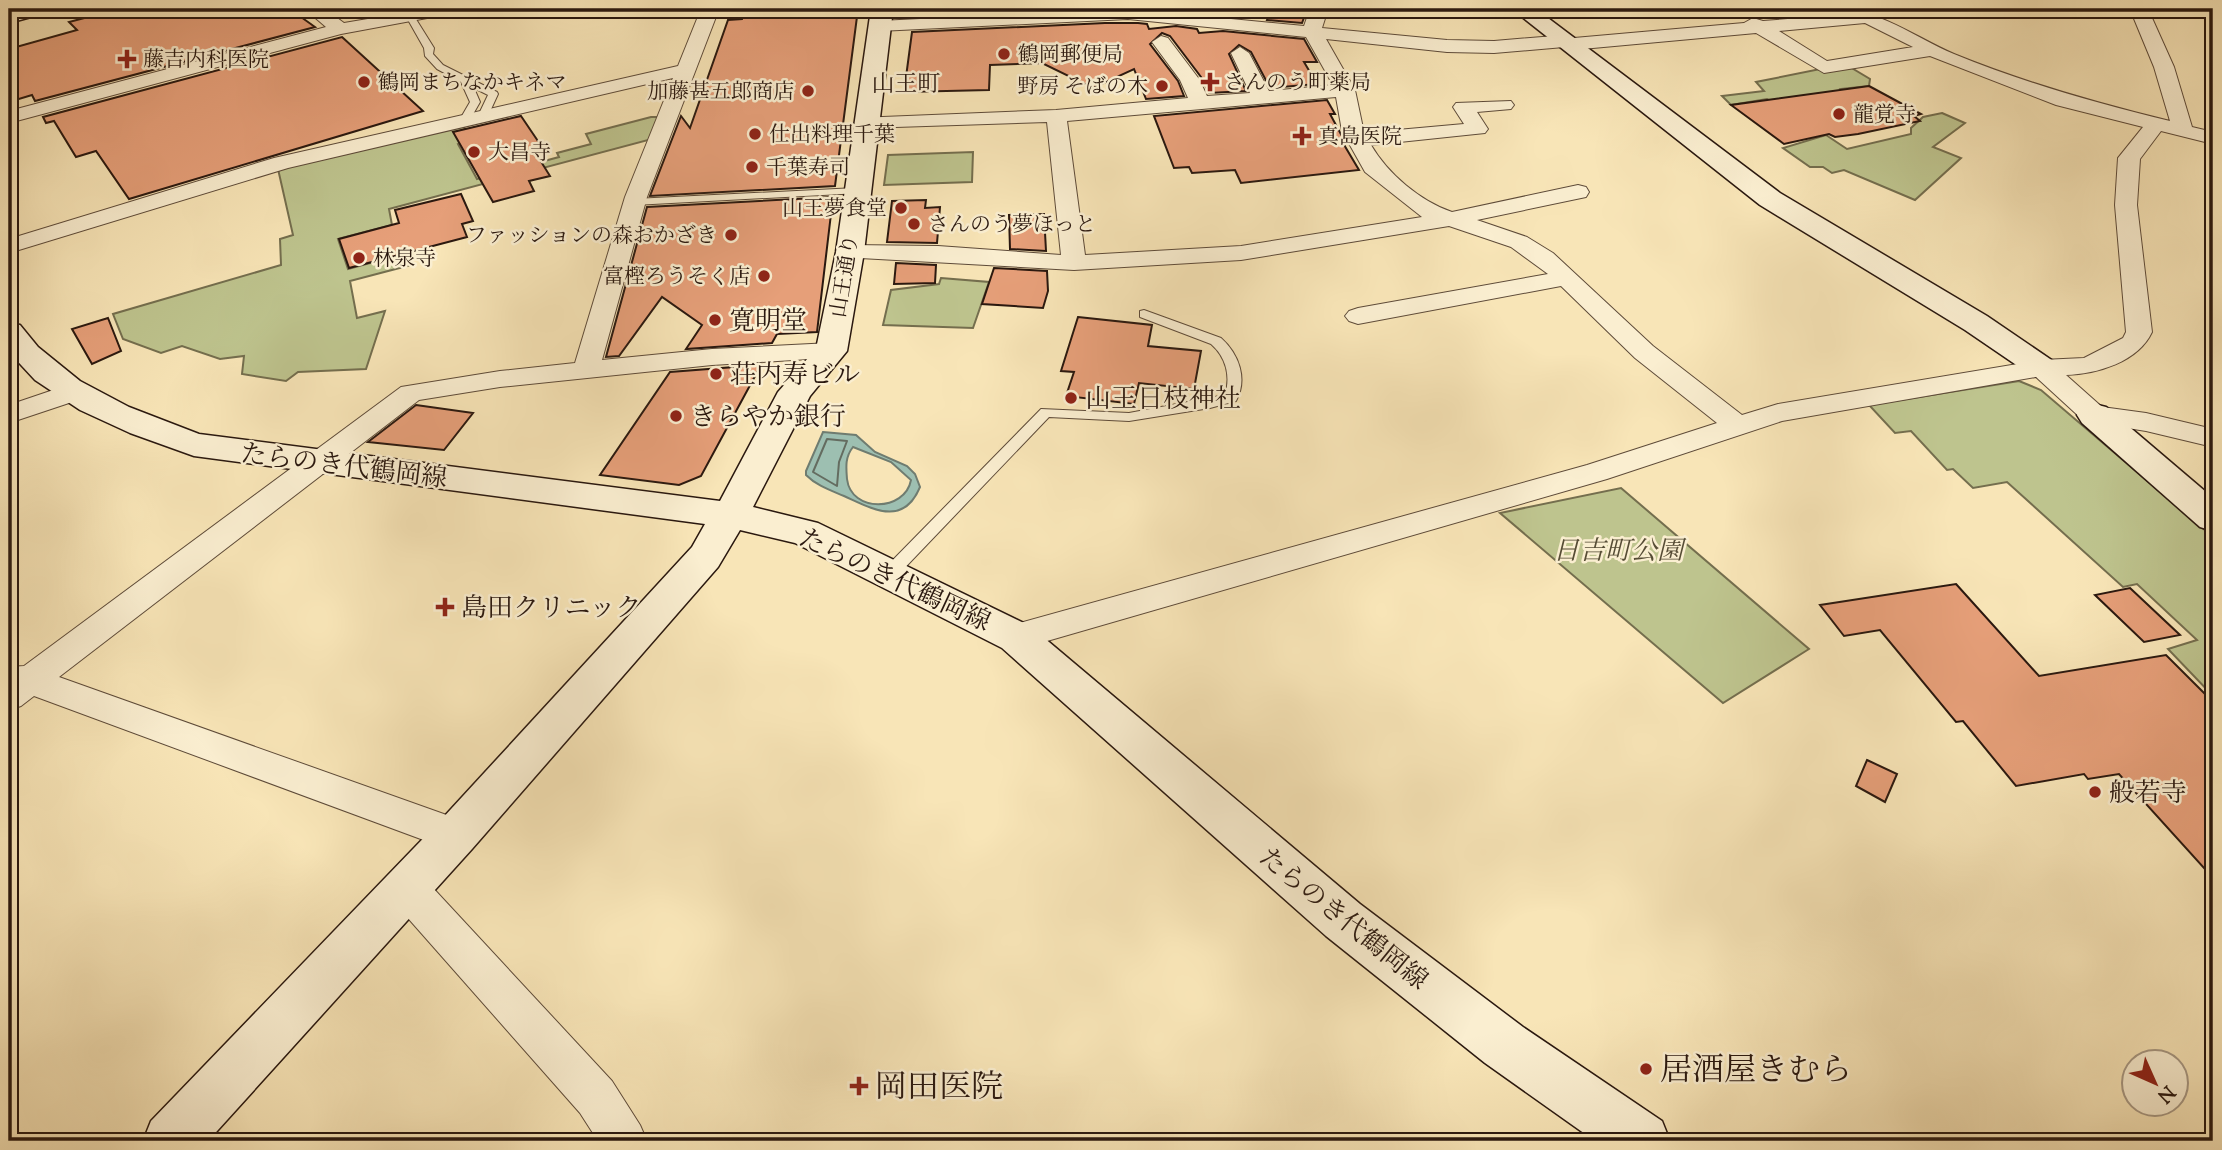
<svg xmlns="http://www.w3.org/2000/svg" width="2222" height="1150" font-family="'Sorts Mill Goudy','Noto Serif JP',serif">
<rect width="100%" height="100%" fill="#f8e5b7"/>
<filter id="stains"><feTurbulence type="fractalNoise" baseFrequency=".00286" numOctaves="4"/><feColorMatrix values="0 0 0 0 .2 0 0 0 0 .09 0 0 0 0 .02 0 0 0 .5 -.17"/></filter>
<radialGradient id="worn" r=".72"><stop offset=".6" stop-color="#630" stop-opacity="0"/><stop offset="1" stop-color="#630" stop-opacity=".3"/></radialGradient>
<g fill="#bec48e" stroke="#746e4e" stroke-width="2">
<polygon points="1845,64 1870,79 1869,86 1841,89 1857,102 1795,116 1767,99 1731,105 1722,96 1764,91 1756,82"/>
<polygon points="1942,113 1965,123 1933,147 1961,158 1915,200 1844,170 1832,173 1823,167 1810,167 1783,148 1826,135 1847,149 1911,134 1911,128 1923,117"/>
<polygon points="651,117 660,117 652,139 389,209 392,225 338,239 348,269 407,253 411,265 350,281 357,318 385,311 366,369 298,372 286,381 242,374 244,356 220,359 182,346 161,353 123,339 113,314 281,265 280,239 293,235 278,169 463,125 470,140 458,144 477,179 559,157 557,153 591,144 586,134"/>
<polygon points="973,152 972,182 884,185 888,155"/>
<polygon points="941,278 989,282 973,328 883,325 891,290 939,284"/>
<polygon points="2019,381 2041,390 2213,537 2213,696 2168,649 2197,640 2137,584 2123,587 2007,482 1973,488 1953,469 1947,470 1911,431 1895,433 1869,405"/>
<polygon points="1621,488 1809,649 1723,703 1500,513"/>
</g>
<path fill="#9dbfb1" stroke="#6f7c70" stroke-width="2" fill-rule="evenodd" d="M 823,432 L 856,435 L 875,452 L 907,466 L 915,474 L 920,487 C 903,528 871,508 844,496 C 830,490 817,486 806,475 L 806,471 ZM 853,447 L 891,462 L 911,480 C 905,512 851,513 847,479 C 846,467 845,457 853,447 Z"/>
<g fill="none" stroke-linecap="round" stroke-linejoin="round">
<polygon stroke="#646c60" stroke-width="2" points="827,439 847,441 839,462 837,486 813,472"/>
</g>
<g fill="#e69f79" stroke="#2a180f" stroke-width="2">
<polygon points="119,9 265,9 277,17 294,12 315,27 35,101 32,95 9,102 9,49 77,30 69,22"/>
<polygon points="745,9 858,9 835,186 650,196 681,116 690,128 728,20 742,19"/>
<polygon points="915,9 1079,9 914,17"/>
<polygon points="1270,12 1305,15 1302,23 1267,20"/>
<polygon points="1105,23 1138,23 1147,24 1149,29 1176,26 1197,29 1199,33 1223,31 1304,39 1317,62 1304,62 1317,84 1270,88 1251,52 1239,45 1229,54 1246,91 1209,93 1201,77 1170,36 1162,33 1150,44 1178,81 1184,96 1146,99 1134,69 1093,88 1042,63 990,65 989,90 904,92 912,32"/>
<polygon points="342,37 423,111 129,199 96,151 76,157 54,121 46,123 43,117"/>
<polygon points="1869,86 1921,114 1914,116 1920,121 1858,134 1835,137 1829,134 1784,144 1731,105"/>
<polygon points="1327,100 1335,114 1330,114 1343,138 1340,138 1359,170 1241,183 1235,170 1192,173 1189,167 1174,168 1154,116"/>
<polygon points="521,116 544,150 535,152 550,176 529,181 534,191 493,202 453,132"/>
<polygon points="461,194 473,221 462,224 467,237 349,268 339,239 399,223 395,210"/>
<polygon points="833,197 817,332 777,334 772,343 686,349 702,325 662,297 619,356 606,357 647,207"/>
<polygon points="926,200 925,208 940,207 937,243 887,242 892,201"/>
<polygon points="1044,214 1046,251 1010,249 1009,215"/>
<polygon points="896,263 936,265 935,283 894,284"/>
<polygon points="994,268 1047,271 1048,291 1043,308 982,304"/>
<polygon points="1078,317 1152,325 1148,346 1201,351 1194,389 1139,383 1134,404 1066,396 1074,372 1061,371"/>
<polygon points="108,318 121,351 92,364 72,329"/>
<polygon points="761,365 701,476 679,485 600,475 670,372"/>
<polygon points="416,405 473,413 444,450 368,442"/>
<polygon points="1956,584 2039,676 2166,655 2213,702 2213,878 2119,774 2088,779 2084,774 2016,786 1963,721 1956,722 1880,630 1844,636 1820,605"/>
<polygon points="2130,588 2180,635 2144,642 2095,595"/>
<polygon points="1867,760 1897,774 1885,802 1856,786"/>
</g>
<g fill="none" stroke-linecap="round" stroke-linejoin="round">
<defs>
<g id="lane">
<polygon points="408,16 414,16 434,48 433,54 443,65 497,92 498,94 487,118 478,116 488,95 474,88 480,102 468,123 460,123 459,121 470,102 461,82 437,69 425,56 424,48 407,18"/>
<polygon points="856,188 862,191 860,193 634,205 628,202 634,199"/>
<path d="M 1144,310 L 1221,338 C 1239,354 1248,379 1236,401 L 1210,408 L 1129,421 L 1049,417 L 895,578 L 883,578 L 881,574 L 883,570 L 1041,409 L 1129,413 L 1225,395 C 1231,376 1226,357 1211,344 L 1140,317 L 1140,311 Z"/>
</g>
<g id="street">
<polygon points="305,9 325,9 344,23 427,9 457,9 454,13 341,34 9,123 9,111 326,27"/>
<polygon points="701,9 719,9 647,197 602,360 712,349 831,343 840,345 844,351 840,357 712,365 500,387 419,400 59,677 469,823 475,835 469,847 456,852 34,696 21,706 9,710 9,667 24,666 401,387 500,371 575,363 625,197 673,78 288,168 9,253 9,239 274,158 678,66"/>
<path d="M 1129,9 L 1304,26 L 1310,9 L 1328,9 L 1322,28 L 1447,40 L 1494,41 L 1567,35 L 1574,38 L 1744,23 L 1753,18 L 1763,21 L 1840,15 L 1830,9 C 1878,7 1912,36 1954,54 C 2025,83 2096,103 2170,121 L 2154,67 L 2130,9 L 2148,9 L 2174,67 L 2192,127 L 2213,132 L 2213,144 L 2161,131 L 2140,159 L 2137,205 L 2152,332 C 2138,362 2097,374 2066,375 L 2102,407 L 2146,413 L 2213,429 L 2213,447 L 2146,431 L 2084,421 L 2036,377 L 1782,421 L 1607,479 L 1016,650 L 1004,646 L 999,637 L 1004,628 L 1016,624 L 1587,465 L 1717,423 L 1635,358 L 1561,286 L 1358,324 L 1349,321 L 1345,316 L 1349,311 L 1358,308 L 1548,274 L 1511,247 L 1449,226 L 1241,260 L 1074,270 L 842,257 L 838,252 L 842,247 L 850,245 L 938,246 L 1061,255 L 1047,122 L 865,128 L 855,122 L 858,118 L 1056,110 L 1188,98 L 1180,80 L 1152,42 L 1161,36 L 1168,38 L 1199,79 L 1207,96 L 1250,93 L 1231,53 L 1240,47 L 1249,53 L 1269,91 L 1333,85 L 1306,37 L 1128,19 L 879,31 L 870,26 L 879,21 ZM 1865,23 L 1913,47 L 1827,61 L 1779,31 ZM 1756,33 L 1824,73 L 1930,56 L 2056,105 L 2143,127 L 2118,158 L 2115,205 L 2126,332 L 2123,338 L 2084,358 L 2042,360 L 1778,404 L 1742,415 L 1653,346 L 1553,253 L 1527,237 L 1477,220 L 1586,197 L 1589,192 L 1586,187 L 1578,185 L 1452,212 C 1420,201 1388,174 1371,145 L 1485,133 L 1488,129 L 1477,112 L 1511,109 L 1514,105 L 1511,101 L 1456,103 L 1453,107 L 1464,124 L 1364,133 L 1355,90 L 1326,39 L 1447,52 L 1494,53 L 1564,47 L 1571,50 ZM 1336,97 L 1342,131 L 1365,172 L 1422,217 L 1241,246 L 1085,255 L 1067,121 Z"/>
<polygon points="71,384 81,387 85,393 81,399 9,423 9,405"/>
<polygon points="406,869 420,874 612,1081 640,1125 647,1141 598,1141 580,1113 392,900 386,887 392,874"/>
</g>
<g id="secondary">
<polygon points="9,9 45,9 42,14 9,23"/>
<polygon points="871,9 893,9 864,252 847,351 810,396 753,507 818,523 1030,626 1360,904 1523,1027 1662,1121 1670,1141 1595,1141 1485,1063 1326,936 1002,648 795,543 740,530 718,567 472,849 208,1141 143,1141 151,1121 440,821 692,547 705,524 194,456 130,433 80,410 35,380 9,352 9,323 20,325 38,347 80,381 129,407 199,434 720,501 778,392 816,349 836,252"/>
<polygon points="1512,9 1536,9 1780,193 1987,316 2053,361 2058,368 2053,375 2042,378 2031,375 1965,330 1760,205"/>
<polygon points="2094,404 2106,407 2213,498 2213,531 2200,527 2082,423 2077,415 2082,407"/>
</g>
</defs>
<use href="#lane" stroke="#5e4b39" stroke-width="2"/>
<use href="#street" stroke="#5e4b39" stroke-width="2"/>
<use href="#secondary" stroke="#2a180f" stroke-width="3"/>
<use href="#lane" fill="#faeed0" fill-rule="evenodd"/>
<use href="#street" fill="#faeed0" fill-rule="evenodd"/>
<use href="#secondary" fill="#faeed0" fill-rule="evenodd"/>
</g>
<g fill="#8f2418" stroke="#faeed0" stroke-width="2.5">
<circle cx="1004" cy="54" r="7"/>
<path d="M123.5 48.5h7v7h7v7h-7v7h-7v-7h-7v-7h7z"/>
<circle cx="364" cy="82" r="7"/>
<path d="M1206.5 71.5h7v7h7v7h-7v7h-7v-7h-7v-7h7z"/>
<circle cx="1162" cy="86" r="7"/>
<circle cx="808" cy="91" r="7"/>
<circle cx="1839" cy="114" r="7"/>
<circle cx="755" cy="134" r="7"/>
<path d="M1298.5 125.5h7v7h7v7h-7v7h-7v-7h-7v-7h7z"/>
<circle cx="474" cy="152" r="7"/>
<circle cx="752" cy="167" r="7"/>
<circle cx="901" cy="208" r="7"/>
<circle cx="914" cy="224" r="7"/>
<circle cx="731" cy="235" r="7"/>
<circle cx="359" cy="258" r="7"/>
<circle cx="764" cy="276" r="7"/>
<circle cx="715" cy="320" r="7"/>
<circle cx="716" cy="374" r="7"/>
<circle cx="1071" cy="398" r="7"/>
<circle cx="676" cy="416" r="7"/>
<path d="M441.5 596.5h7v7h7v7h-7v7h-7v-7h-7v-7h7z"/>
<circle cx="2095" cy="792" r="7"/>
<circle cx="1646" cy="1069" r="7"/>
<path d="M855.5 1075.5h7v7h7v7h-7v7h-7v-7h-7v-7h7z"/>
</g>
<g text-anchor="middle" stroke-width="5" stroke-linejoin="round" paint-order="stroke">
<g font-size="21" fill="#2a180f" stroke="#faeed0" text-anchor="start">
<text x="1018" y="61">鶴岡郵便局</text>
<text x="143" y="66">藤吉内科医院</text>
<text x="378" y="89">鶴岡まちなかキネマ</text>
<text x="1224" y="89">さんのう町薬局</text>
<text x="1148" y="93" text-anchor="end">野房 そばの木</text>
<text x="794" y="98" text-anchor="end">加藤甚五郎商店</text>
<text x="1853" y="121">龍覚寺</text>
<text x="769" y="141">仕出料理千葉</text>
<text x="1318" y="143">真島医院</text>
<text x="488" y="159">大昌寺</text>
<text x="766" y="174">千葉寿司</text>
<text x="887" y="215" text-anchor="end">山王夢食堂</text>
<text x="928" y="231">さんのう夢ほっと</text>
<text x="717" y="242" text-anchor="end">ファッションの森おかざき</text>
<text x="373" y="265">林泉寺</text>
<text x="750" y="283" text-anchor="end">富樫ろうそく店</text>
</g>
<g font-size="21" fill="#2a180f" stroke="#faeed0">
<text transform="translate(844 276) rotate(-81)" y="7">山王通り</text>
</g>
<g font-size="23" fill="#2a180f" stroke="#faeed0">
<text x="906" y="91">山王町</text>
</g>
<g font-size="26" fill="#2a180f" stroke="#faeed0" text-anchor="start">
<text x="729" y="329">寛明堂</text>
<text x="730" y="383">荘内寿ビル</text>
<text x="1085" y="407">山王日枝神社</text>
<text x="690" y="425">きらやか銀行</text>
<text x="461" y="616">島田クリニック</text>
<text x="2109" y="801">般若寺</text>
</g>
<g font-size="26" fill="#2a180f" stroke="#faeed0">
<text transform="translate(344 465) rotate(7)" y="9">たらのき代鶴岡線</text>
<text transform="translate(895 579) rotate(25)" y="9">たらのき代鶴岡線</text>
<text transform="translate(1344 918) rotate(39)" y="9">たらのき代鶴岡線</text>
</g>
<g font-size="26" font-style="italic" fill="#564c35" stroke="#faeed0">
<text x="1618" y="559">日吉町公園</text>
</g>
<g font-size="32" fill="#2a180f" stroke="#faeed0" text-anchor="start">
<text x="1660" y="1080">居酒屋きむら</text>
<text x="875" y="1097">岡田医院</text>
</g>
</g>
<rect width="2222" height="1150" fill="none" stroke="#f8e5b7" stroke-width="35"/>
<rect x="10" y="10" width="2201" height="1129" fill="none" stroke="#2a180f" stroke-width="3.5"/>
<rect x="18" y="18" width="2187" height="1115" fill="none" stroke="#2a180f" stroke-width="2"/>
<g transform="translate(2155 1083) rotate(135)"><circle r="33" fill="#faeed0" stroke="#a79883" stroke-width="2"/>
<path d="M0-5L12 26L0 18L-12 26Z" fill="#8f2418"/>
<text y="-10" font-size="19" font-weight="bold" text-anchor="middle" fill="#2a180f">N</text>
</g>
<rect width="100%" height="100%" filter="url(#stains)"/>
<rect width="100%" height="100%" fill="url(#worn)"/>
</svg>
